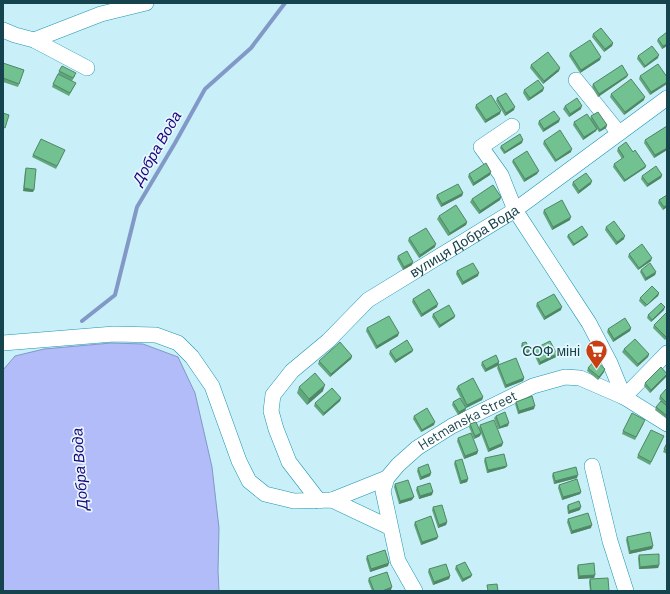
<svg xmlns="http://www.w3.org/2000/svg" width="670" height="594" font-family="Barlow,sans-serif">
<rect width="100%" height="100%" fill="#c9eff9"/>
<polygon fill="#b1bcf9" stroke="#8298c6" points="111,343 143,344 178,357 195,393 212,467 219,528 218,571 219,591 3,591 3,370 15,356 44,349"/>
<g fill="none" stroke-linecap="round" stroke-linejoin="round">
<polyline stroke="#8298c6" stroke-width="4" points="82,321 115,295 137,207 175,143 205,89 251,48 285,3"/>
<defs>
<g id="street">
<polyline points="3,30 15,35 34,40 87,68"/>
<polyline points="34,40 101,14 146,3"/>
<polyline points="576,80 619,133"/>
<polyline points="512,126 481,147 501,175 515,210 589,323 610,363 624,397 667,353"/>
<polyline points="3,343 114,334 156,335 178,343 192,357 212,386 239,461 249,481 265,494 294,501 332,500 389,527"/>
<polyline points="592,466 610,541 626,591"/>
<polyline points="332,500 387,478"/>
<path id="s1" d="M 319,501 L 289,462 L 276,429 L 271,411 L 273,395 L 292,371 L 328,341 L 368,300 L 515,210 L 667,98"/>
<path id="s2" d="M 415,591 L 398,561 L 383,491 L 387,478 L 398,465 L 417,448 L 452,426 L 533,386 L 565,377 L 580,378 L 624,397 L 667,424"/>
</g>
</defs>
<use href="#street" stroke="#1d96b0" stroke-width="16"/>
<use href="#street" stroke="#fff" stroke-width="15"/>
</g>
<g fill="#61a67d">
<polygon points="593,34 613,43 612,46 604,52 592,37"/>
<polygon points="658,39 667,46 662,49 657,41"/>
<polygon points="570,53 600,60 580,73 569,56"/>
<polygon points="638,56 658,58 644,68 637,59"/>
<polygon points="3,65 24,70 18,87 3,82"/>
<polygon points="531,65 559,71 543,84 530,68"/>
<polygon points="59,71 75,76 72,81 58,74"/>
<polygon points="640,76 667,77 650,95 639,79"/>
<polygon points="627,77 598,97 592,87 593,84"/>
<polygon points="76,83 69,96 52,87 53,84"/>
<polygon points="524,90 543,91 528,101 523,93"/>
<polygon points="611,94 644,100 624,115 610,97"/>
<polygon points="497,98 514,110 505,116 496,101"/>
<polygon points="476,105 500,114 485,123 475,108"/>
<polygon points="565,106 581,109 569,117 563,109"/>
<polygon points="591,116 607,125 606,128 599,132 597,129 596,131 583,140 573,125 574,122 590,119"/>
<polygon points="539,121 559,122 543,132 538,124"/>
<polygon points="667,126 667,150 654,158 644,143 645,140"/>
<polygon points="544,141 571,152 555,162 543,144"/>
<polygon points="522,143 504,154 500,148 501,146"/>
<polygon points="618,148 646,166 645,168 624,182 613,167 614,164 622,159 617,151"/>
<polygon points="65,150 56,169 32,157 33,155"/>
<polygon points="513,160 537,174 524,182 512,162"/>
<polygon points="26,168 33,192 23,191 25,171"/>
<polygon points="491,172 490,175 473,186 468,177 469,174"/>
<polygon points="662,175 661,178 647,187 641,179 642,176"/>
<polygon points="573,182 591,184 578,194 572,185"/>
<polygon points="463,193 462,196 441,207 436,198 437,195"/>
<polygon points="667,195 667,207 663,210 658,203 659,200"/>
<polygon points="501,197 500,200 479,214 470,202 472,199"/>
<polygon points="544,210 570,220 552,230 543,213"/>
<polygon points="439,216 467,222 466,225 448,236 437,219"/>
<polygon points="606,227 624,239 616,245 605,230"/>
<polygon points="568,235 587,237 573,246 567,237"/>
<polygon points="409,238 435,247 419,258 408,241"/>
<polygon points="629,254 651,261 638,270 628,257"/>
<polygon points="398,256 412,265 403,270 397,259"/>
<polygon points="641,270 656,272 655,275 645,281 640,272"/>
<polygon points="457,271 478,276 462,285 456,274"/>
<polygon points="659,293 658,296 645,307 639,301 640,298"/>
<polygon points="413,299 437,307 421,317 412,302"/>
<polygon points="537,303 561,310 544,320 536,306"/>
<polygon points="664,310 651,322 647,318 648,315"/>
<polygon points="666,313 667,338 665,340 653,328 654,325"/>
<polygon points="433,314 455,316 454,318 439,328 432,317"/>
<polygon points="367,328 398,336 376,349 366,331"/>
<polygon points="631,328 630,331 613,342 607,332 608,329"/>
<polygon points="522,343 530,350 529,353 525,355 521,346"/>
<polygon points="534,349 556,357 539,365 533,352"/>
<polygon points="624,349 649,354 648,357 637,367 622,352"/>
<polygon points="413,350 412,352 395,363 389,354 390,351"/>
<polygon points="352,356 351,359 330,377 318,364 319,361"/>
<polygon points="482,362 499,362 499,365 524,378 523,381 505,388 497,368 498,366 485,372 481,365"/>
<polygon points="588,368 605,369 604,372 598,380 587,371"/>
<polygon points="667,374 666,377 650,393 644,386 645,383"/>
<polygon points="458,386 483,397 482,400 466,408 456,389"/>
<polygon points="299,387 323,391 307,405 297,393"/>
<polygon points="667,388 667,419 655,410 656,407 662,402 659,399 660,396"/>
<polygon points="341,398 340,401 323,416 314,406 315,403"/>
<polygon points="453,402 466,408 465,411 458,415 452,405"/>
<polygon points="516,402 534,409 518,414 515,404"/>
<polygon points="414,416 434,425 421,432 413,419"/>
<polygon points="496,416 508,426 498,429 494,418"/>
<polygon points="644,423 635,440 622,434 623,431"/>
<polygon points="470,424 481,433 480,436 474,439 469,427"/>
<polygon points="480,425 502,446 488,452 479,428"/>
<polygon points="664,436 650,465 637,458 638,455"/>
<polygon points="458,438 478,451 477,454 464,459 457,441"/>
<polygon points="667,443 667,454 663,452"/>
<polygon points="485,458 507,466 505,468 487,473 484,461"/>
<polygon points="455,461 468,479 467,482 460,484 454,464"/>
<polygon points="418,468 431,473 430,476 420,480 417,471"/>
<polygon points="553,473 577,478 554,484 552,476"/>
<polygon points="395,484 412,500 399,504 394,487"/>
<polygon points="559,485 581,492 580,494 562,500 558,488"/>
<polygon points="417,487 432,495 419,499 416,490"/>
<polygon points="568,505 580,510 568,514 567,507"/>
<polygon points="433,507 447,522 446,525 438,528 432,510"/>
<polygon points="568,519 591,528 571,534 567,522"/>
<polygon points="415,522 437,539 421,545 414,525"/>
<polygon points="627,537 653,546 652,549 629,554 626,540"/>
<polygon points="639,555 659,565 658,568 639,569 638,558"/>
<polygon points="367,556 388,566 370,572 366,559"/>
<polygon points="578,565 595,575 594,578 578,579 577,568"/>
<polygon points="456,566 471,577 462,582 455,569"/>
<polygon points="429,569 450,576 449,579 433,585 428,572"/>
<polygon points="369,578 391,590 389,591 372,591 368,581"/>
<polygon points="590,579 609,591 590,591 589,582"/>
</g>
<g fill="#4f8766">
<polygon points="613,43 612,46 604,52 605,49"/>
<polygon points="667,44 667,46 662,49 663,46"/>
<polygon points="659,55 658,58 644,68 645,66"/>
<polygon points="601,57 600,60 580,73 581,70"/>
<polygon points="560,68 559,71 543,84 544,81"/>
<polygon points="628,75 627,77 598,97 599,94"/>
<polygon points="667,82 667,84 650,95 651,92"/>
<polygon points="544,88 543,91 528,101 530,98"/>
<polygon points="645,97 644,100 624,115 625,112"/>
<polygon points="582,106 581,109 569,117 570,114"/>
<polygon points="515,107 514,110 505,116 506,113"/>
<polygon points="501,111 500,114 485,123 486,120"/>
<polygon points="560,119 559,122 543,132 544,129"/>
<polygon points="607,125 606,128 599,132 600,130"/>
<polygon points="597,129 596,131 583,140 584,137"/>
<polygon points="523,140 522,143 504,154 505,152"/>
<polygon points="667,148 667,150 654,158 655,155"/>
<polygon points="572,149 571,152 555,162 556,160"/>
<polygon points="646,166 645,168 624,182 625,180"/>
<polygon points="539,171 537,174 524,182 525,179"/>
<polygon points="491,172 490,175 473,186 474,183"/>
<polygon points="662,175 661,178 647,187 648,184"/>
<polygon points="592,181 591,184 578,194 579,191"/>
<polygon points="24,188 34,190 33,192 23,191"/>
<polygon points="463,193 462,196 441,207 442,204"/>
<polygon points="501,197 500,200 479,214 480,211"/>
<polygon points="667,205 667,207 663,210 664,207"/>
<polygon points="571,217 570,220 552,230 553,227"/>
<polygon points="467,222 466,225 448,236 450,233"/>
<polygon points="588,235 587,237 573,246 574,244"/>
<polygon points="625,236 624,239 616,245 617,242"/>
<polygon points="436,244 435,247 419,258 420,255"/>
<polygon points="652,258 651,261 638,270 639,268"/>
<polygon points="413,262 412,265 403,270 404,267"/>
<polygon points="656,272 655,275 645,281 646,278"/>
<polygon points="479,273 478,276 462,285 463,282"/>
<polygon points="659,293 658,296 645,307"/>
<polygon points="438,304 437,307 421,317 422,314"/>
<polygon points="562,307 561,310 544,320 545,317"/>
<polygon points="665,307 664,310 651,322 652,320"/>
<polygon points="455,316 454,318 439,328 440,325"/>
<polygon points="631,328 630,331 613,342 614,339"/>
<polygon points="399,333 398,336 376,349 377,346"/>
<polygon points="413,350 412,352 395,363 396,360"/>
<polygon points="530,350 529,353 525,355 526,352"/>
<polygon points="557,354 556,357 539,365 540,362"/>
<polygon points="649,354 648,357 637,367 638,364"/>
<polygon points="352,356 351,359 330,377 331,374"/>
<polygon points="499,362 498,365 485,372 486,369"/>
<polygon points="605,369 604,372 598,380 599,377"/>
<polygon points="667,374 666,377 650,393 651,390"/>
<polygon points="524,378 523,381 505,388 506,385"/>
<polygon points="325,385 323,391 307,405 309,399"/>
<polygon points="483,397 482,400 466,408 467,405"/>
<polygon points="341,398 340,401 323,416 324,413"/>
<polygon points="535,406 534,409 518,414 519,411"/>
<polygon points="466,408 465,411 458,415 459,412"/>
<polygon points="435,422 434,425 421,432 422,430"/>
<polygon points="509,423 508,426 498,429 500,427"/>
<polygon points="481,433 480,436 474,439 475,436"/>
<polygon points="503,443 502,446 488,452 489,449"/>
<polygon points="478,451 477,454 464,459 465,456"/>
<polygon points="507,466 505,468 487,473 488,470"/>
<polygon points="431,473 430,476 420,480 421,477"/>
<polygon points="578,475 577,478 554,484 555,481"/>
<polygon points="468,479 467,482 460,484 461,481"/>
<polygon points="433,492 432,495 419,499 420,496"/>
<polygon points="581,492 580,494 562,500 563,497"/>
<polygon points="414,497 412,500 399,504 400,501"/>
<polygon points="581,507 580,510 568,514 569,511"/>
<polygon points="447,522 446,525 438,528 439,525"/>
<polygon points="592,525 591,528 571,534 572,531"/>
<polygon points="438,537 437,539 421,545 422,542"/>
<polygon points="653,546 652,549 629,554 630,551"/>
<polygon points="389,563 388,566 370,572 371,569"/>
<polygon points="659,565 658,568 639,569 640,567"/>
<polygon points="472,575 471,577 462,582 463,579"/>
<polygon points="595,575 594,578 578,579 579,576"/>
<polygon points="450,576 449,579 433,585 434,582"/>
<polygon points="392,587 391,590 389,591 382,591"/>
</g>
<g fill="#71c191" stroke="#4f8766">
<polygon points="601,28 613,43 605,49 593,34"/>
<polygon points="667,32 667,44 663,46 658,39"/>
<polygon points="590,40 601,57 581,70 570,53"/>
<polygon points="652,46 659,55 645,66 638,56"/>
<polygon points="548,52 560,68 544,81 531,65"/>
<polygon points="3,63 24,70 19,84 3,78"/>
<polygon points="658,64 667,77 667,82 651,92 640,76"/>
<polygon points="622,65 628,75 599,94 593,84"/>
<polygon points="62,66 76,73 73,78 59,71"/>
<polygon points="58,74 76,83 70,93 53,84"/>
<polygon points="631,79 645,97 625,112 611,94"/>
<polygon points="538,80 544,88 530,98 524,90"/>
<polygon points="506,93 515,107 506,113 497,98"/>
<polygon points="491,95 501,111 486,120 476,105"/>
<polygon points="577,98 582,106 570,114 565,106"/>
<polygon points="554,111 560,119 544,129 539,121"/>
<polygon points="598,112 607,125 600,130 591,116"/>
<polygon points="3,113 9,115 5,128 3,127"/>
<polygon points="587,114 597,129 584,137 574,122"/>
<polygon points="667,126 667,148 655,155 645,140"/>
<polygon points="560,130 572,149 556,160 544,141"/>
<polygon points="520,134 523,140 505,152 501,146"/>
<polygon points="41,139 65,150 57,166 33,155"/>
<polygon points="626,142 633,152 635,150 646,166 625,180 614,164 624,157 618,148"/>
<polygon points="527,151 539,171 525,179 513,160"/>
<polygon points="486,163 491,172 474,183 469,174"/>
<polygon points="656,166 662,175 648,184 642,176"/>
<polygon points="26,168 36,169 34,190 24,188"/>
<polygon points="586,173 592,181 579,191 573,182"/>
<polygon points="458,184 463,193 442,204 437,195"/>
<polygon points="493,185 501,197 480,211 472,199"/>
<polygon points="667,195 667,205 664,207 659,200"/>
<polygon points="562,200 571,217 553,227 544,210"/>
<polygon points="456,205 467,222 450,233 439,216"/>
<polygon points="614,221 625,236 617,242 606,227"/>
<polygon points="582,226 588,235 574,244 568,235"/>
<polygon points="426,228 436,244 420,255 409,238"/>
<polygon points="642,244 652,258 639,268 629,254"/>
<polygon points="407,251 413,262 404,267 398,256"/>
<polygon points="473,263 479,273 463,282 457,271"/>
<polygon points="650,263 656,272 646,278 641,270"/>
<polygon points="652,286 659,293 647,305 640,298"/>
<polygon points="429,289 438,304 422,314 413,299"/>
<polygon points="554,294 562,307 545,317 537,303"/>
<polygon points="661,303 665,307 652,320 648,315"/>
<polygon points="449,305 455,316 440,325 433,314"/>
<polygon points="666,313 667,314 667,336 666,337 654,325"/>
<polygon points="389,316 399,333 377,346 367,328"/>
<polygon points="625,318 631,328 614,339 608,329"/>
<polygon points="635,339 649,354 638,364 624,349"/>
<polygon points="407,340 413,350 396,360 390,351"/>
<polygon points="550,341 557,354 540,362 534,349"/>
<polygon points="340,342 352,356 331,374 319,361"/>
<polygon points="526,342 530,350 526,352 522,343"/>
<polygon points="496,355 499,362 486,369 482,362"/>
<polygon points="516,358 524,378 506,385 498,365"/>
<polygon points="595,360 605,369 599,377 588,368"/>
<polygon points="661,367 667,374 651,390 645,383"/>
<polygon points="315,373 325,385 309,399 299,387"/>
<polygon points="473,378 483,397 467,405 458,386"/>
<polygon points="332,388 341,398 324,413 315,403"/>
<polygon points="667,388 667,403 660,396"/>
<polygon points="532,396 535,406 519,411 516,402"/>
<polygon points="460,398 466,408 459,412 453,402"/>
<polygon points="661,401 667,406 667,416 656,407"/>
<polygon points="427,408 435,422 422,430 414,416"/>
<polygon points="505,412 509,423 500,427 496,416"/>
<polygon points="632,413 645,420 636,437 623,431"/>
<polygon points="494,420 503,443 489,449 480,425"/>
<polygon points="476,422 481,433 475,436 470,424"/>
<polygon points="651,430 664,436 651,462 638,455"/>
<polygon points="471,433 478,451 465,456 458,438"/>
<polygon points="667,443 667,451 664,449"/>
<polygon points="504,454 507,466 488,470 485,458"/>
<polygon points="462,459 468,479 461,481 455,461"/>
<polygon points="428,464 431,473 421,477 418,468"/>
<polygon points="576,467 578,475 555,481 553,473"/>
<polygon points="577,479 581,492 563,497 559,485"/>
<polygon points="408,480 414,497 400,501 395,484"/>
<polygon points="430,483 433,492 420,496 417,487"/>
<polygon points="579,501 581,507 569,511 568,505"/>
<polygon points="442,505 447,522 439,525 433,507"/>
<polygon points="588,513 592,525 572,531 568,519"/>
<polygon points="431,516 438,537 422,542 415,522"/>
<polygon points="650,532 653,546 630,551 627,537"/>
<polygon points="385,550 389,563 371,569 367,556"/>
<polygon points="659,554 659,565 640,567 639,555"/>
<polygon points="465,562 472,575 463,579 456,566"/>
<polygon points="594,563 595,575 579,576 578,565"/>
<polygon points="446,564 450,576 434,582 429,569"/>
<polygon points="387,572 392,587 382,591 374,591 369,578"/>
<polygon points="608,578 609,591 591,591 590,579"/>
<polygon points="497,584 498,591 488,591 487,585"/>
</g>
<defs>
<symbol id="supermarket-pin" viewBox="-11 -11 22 30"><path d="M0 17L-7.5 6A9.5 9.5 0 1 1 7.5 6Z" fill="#c83f13" stroke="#e5f8fd"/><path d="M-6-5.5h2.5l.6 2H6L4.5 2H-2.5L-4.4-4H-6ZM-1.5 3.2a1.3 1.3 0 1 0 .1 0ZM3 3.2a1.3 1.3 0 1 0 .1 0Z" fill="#fff"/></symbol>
</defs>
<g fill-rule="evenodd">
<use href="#supermarket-pin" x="584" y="338" width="25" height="34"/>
</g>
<g text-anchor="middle" stroke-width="3.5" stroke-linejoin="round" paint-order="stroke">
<g font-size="14" fill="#15434e" stroke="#e5f8fd">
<text dy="5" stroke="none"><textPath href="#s1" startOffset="367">вулиця Добра Вода</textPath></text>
<text dy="5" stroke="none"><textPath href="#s2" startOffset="220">Hetmanska Street</textPath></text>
</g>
<g font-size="14" fill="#15434e" stroke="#e5f8fd" text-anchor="end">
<text x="580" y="356">СОФ міні</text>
</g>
<g font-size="15" font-style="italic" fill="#20027e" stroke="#e5f8fd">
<text transform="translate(157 148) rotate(-60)" y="5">Добра Вода</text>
<text transform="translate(80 469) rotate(-94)" y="5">Добра Вода</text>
</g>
</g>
<rect width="670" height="594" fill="none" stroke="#15434e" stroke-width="8"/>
</svg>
